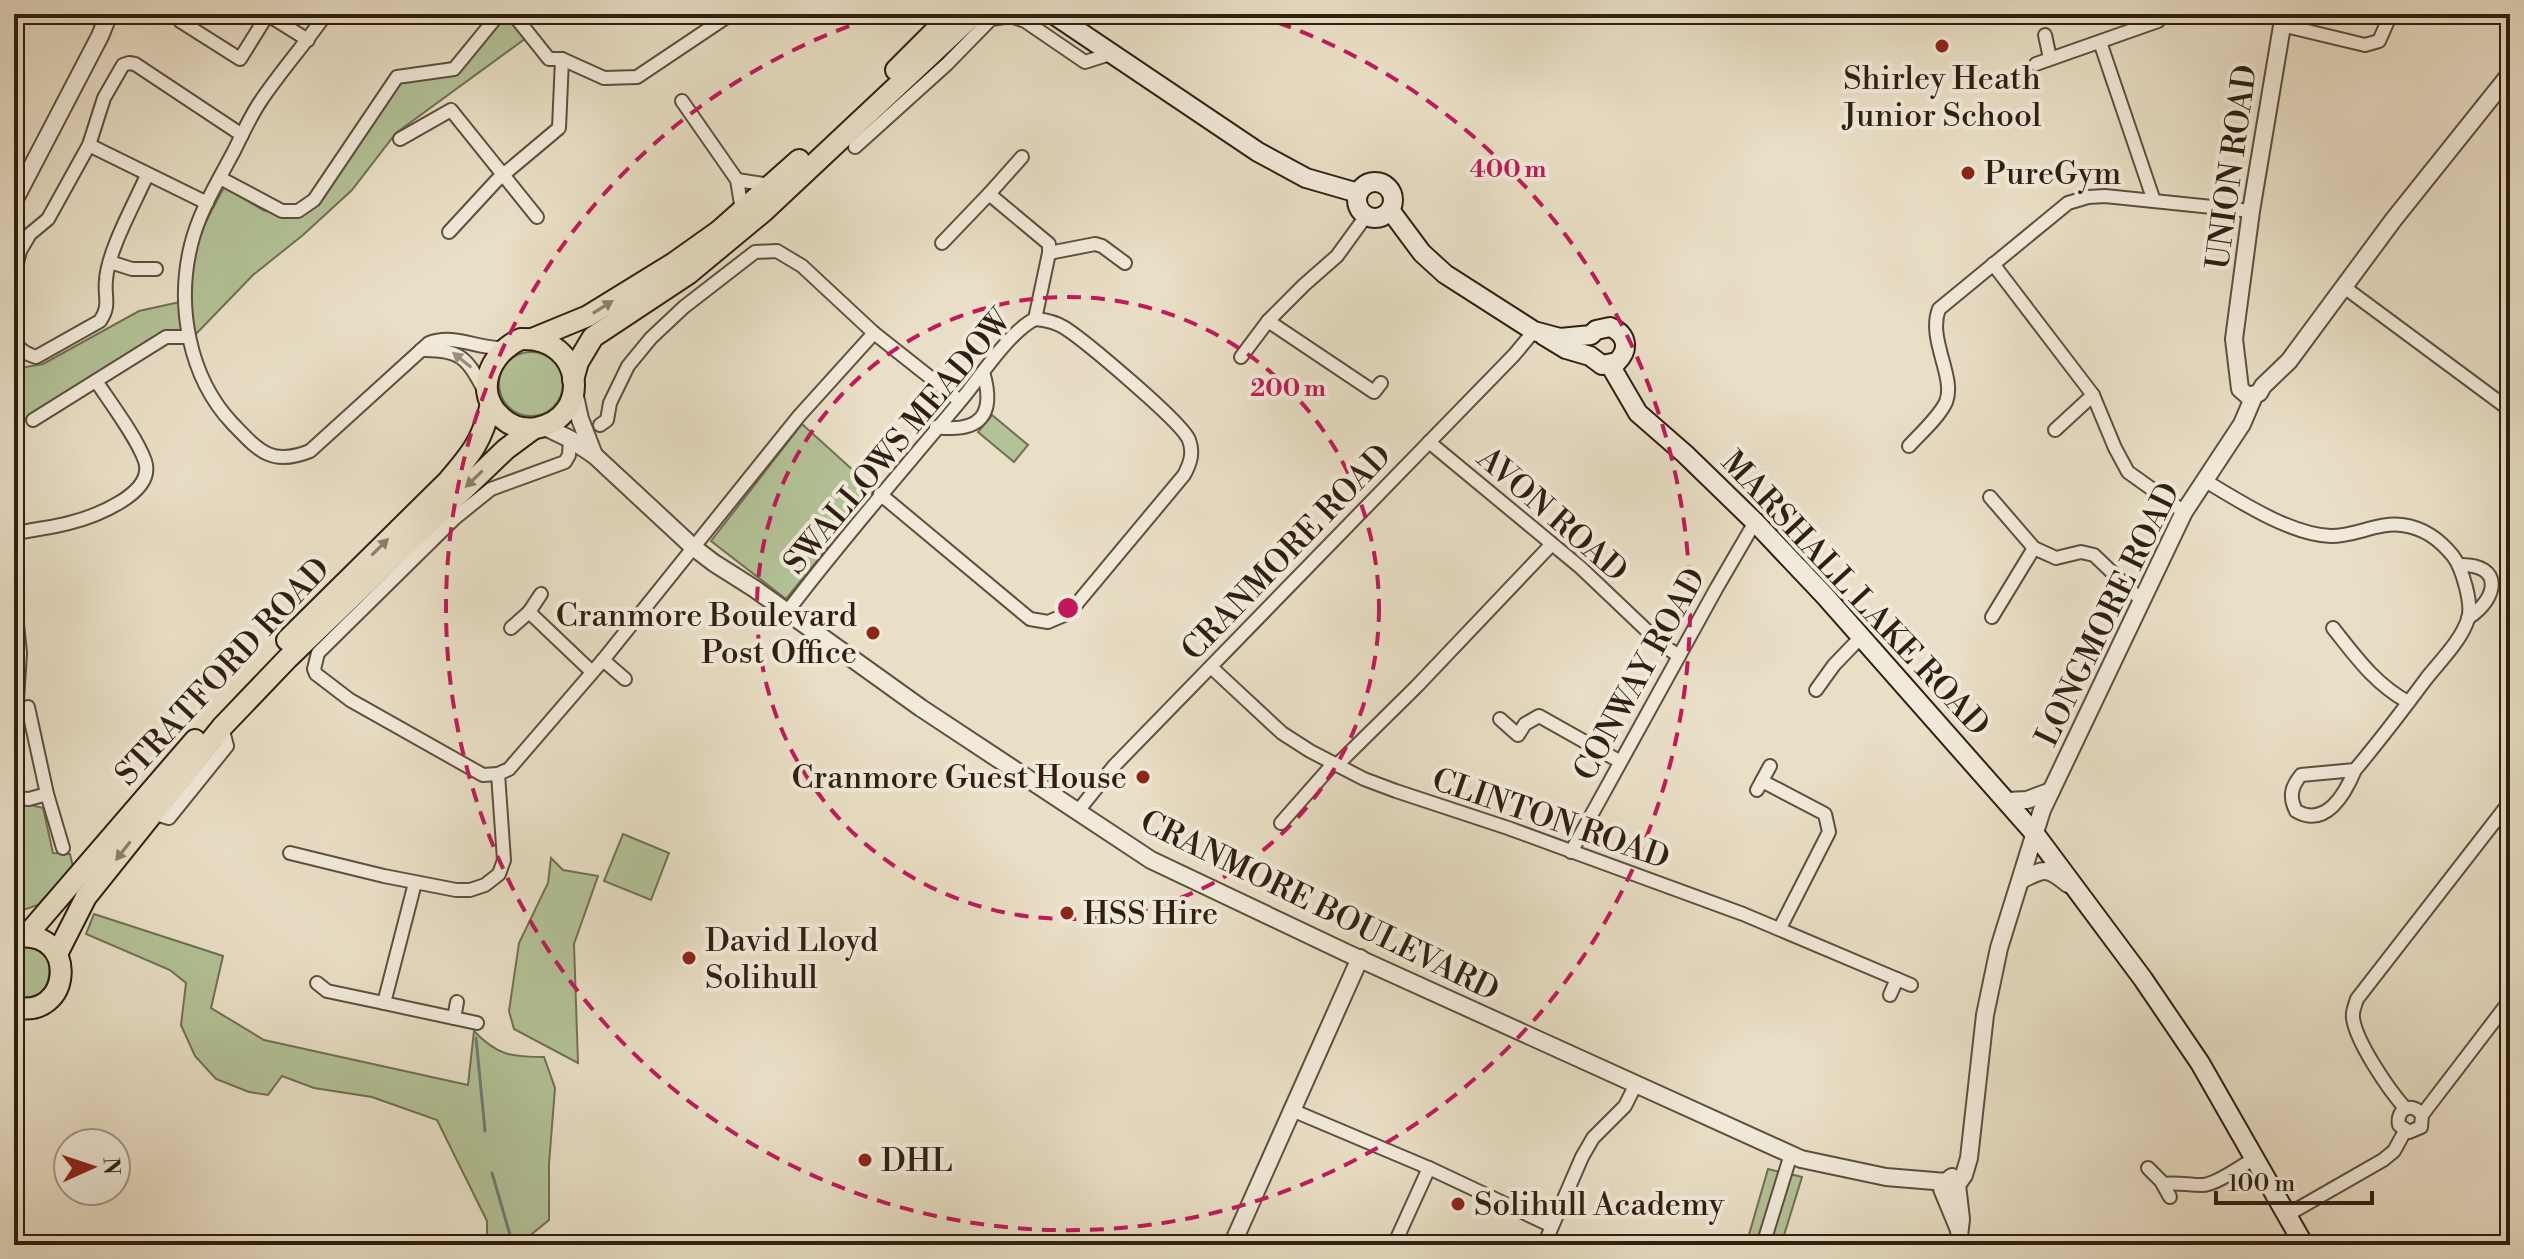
<svg xmlns="http://www.w3.org/2000/svg" width="2524" height="1259" font-family="'Libre Bodoni',serif">
<rect width="100%" height="100%" fill="#e9dfc6"/>
<filter id="stains"><feTurbulence type="fractalNoise" baseFrequency=".0025" numOctaves="4"/><feColorMatrix values="0 0 0 0 .2 0 0 0 0 .09 0 0 0 0 .02 0 0 0 .5 -.17"/></filter>
<radialGradient id="worn" r=".72"><stop offset=".6" stop-color="#630" stop-opacity="0"/><stop offset="1" stop-color="#630" stop-opacity=".3"/></radialGradient>
<g fill="#b3c297" stroke="#717054" stroke-width="2">
<path d="M 504,14 L 507,14 L 526,38 L 396,133 L 352,190 L 303,235 L 253,275 L 194,336 C 190,305 188,273 197,243 C 203,224 215,205 224,187 L 263,210 L 280,215 L 314,206 L 401,82 L 455,72 Z"/>
<polygon points="180,302 184,332 31,416 14,423 14,369 43,364 139,311"/>
<circle cx="531" cy="384" r="32"/>
<polygon points="992,415 1028,445 1014,462 978,432"/>
<polygon points="802,424 875,490 786,599 711,541"/>
<polygon points="27,804 43,808 53,853 70,854 73,867 38,905 14,913 14,806"/>
<polygon points="623,834 669,853 651,900 604,881"/>
<polygon points="551,858 563,870 598,876 574,944 578,1063 514,1029 509,1011 519,943 548,883"/>
<path d="M 94,914 L 223,956 L 211,1008 L 264,1040 L 468,1085 L 474,1031 C 497,1055 510,1057 544,1057 L 555,1088 L 549,1164 L 549,1220 L 527,1238 L 528,1245 L 487,1245 L 487,1221 L 437,1120 L 372,1097 L 314,1088 L 282,1076 L 268,1095 L 249,1092 L 216,1079 L 195,1056 L 181,1025 L 186,983 L 170,970 L 86,934 Z"/>
<path d="M 26,941 L 48,955 C 53,982 45,1003 14,996 L 14,943 Z"/>
<polygon points="1768,1169 1780,1172 1758,1245 1746,1245"/>
<polygon points="1790,1174 1802,1177 1781,1245 1770,1245"/>
</g>
<g fill="none" stroke-linecap="round" stroke-linejoin="round">
<g stroke="#6f7c79" stroke-width="3">
<polyline points="476,1038 485,1131"/>
<polyline points="492,1173 513,1245"/>
</g>
<defs>
<g id="minor">
<polyline points="185,14 180,21 240,59 268,14"/>
<path d="M 326,14 C 305,44 280,72 260,102 C 250,117 242,135 234,151 C 218,181 199,212 191,245 C 176,306 189,377 232,423 C 258,450 271,467 310,451 L 429,343 C 455,333 479,350 505,348"/>
<polyline points="513,14 549,59 562,59 604,78 637,77 731,14"/>
<polyline points="268,15 308,40"/>
<polyline points="2282,25 2365,45 2379,41 2391,14"/>
<polyline points="2045,35 2050,58"/>
<polyline points="2100,42 2154,201"/>
<polyline points="2036,64 2158,21 2163,14"/>
<polyline points="682,101 737,180 742,210"/>
<polyline points="400,139 451,110 537,217"/>
<polyline points="89,145 207,203"/>
<polyline points="855,147 947,64 991,19 1011,16 1025,21 1085,62 1110,54"/>
<polyline points="220,178 282,211 298,211 314,200 397,77 454,69 499,14"/>
<polyline points="737,180 770,185"/>
<polyline points="449,232 497,180 559,128 562,59"/>
<polyline points="942,243 989,194"/>
<polyline points="1049,253 1095,244 1102,246 1125,263"/>
<polyline points="110,262 132,269 156,269"/>
<polyline points="1993,264 2093,395 2115,448 2128,472 2184,512"/>
<polyline points="14,275 20,251 30,234 48,219 89,145 104,98 123,65 129,63 135,64 242,135"/>
<polyline points="2344,287 2510,410"/>
<polyline points="1268,321 1374,392 1381,383"/>
<path d="M 14,336 C 17,349 24,353 36,357 L 100,321 C 111,305 104,297 106,280 C 108,250 135,203 147,175"/>
<path d="M 421,350 C 461,349 467,358 485,392"/>
<polyline points="1241,357 1268,321 1304,285 1337,256 1366,216"/>
<polyline points="33,420 166,337 189,337"/>
<polyline points="600,425 607,420 610,403 628,366 651,338 684,307 755,252 777,251 802,266 874,333 960,401"/>
<path d="M 936,427 C 980,433 996,415 983,372"/>
<polyline points="2055,430 2093,395"/>
<polyline points="570,439 569,455 565,462 491,489 455,518 318,653 314,669 316,674 350,700 483,775 498,774 509,769 603,660 799,416 874,333"/>
<polyline points="1429,442 1580,567 1661,644 1679,656"/>
<path d="M 1909,446 C 1921,433 1939,417 1946,402 C 1956,377 1927,339 1939,309 L 2068,203 L 2088,197 L 2105,196 L 2251,211"/>
<path d="M 2204,480 C 2239,501 2291,535 2331,536 C 2356,536 2378,522 2402,525 C 2424,528 2439,539 2453,556 C 2462,568 2473,604 2468,619 C 2461,641 2440,661 2426,679 C 2403,710 2380,740 2355,770 C 2345,794 2326,828 2296,811 C 2289,797 2291,787 2301,775 L 2355,770"/>
<path d="M 880,494 L 1030,619 L 1048,622 L 1069,613 L 1184,475 C 1190,464 1194,453 1189,440 C 1182,422 1085,341 1065,328 C 1056,322 1046,320 1035,319"/>
<polyline points="1990,497 2034,548 2056,558 2081,552 2094,555 2141,600"/>
<path d="M 14,534 C 32,529 51,528 69,523 C 93,517 156,494 145,461 C 137,438 110,402 96,381"/>
<path d="M 2460,565 C 2503,564 2499,598 2468,618"/>
<polyline points="541,594 529,612 591,671"/>
<path d="M 787,612 C 842,539 903,470 962,399 C 980,377 1010,331 1035,319 L 1049,253 L 1049,244 L 989,194 L 1022,157"/>
<polyline points="1992,617 2034,548"/>
<polyline points="511,628 529,612"/>
<path d="M 2333,628 C 2356,657 2375,684 2408,702"/>
<polyline points="603,660 625,679"/>
<polyline points="1211,667 1282,733 1310,751 1364,779 1396,791 1508,828 1743,914 1911,985"/>
<polyline points="1816,690 1834,665 1861,637"/>
<polyline points="28,707 47,794 63,848"/>
<polyline points="1500,719 1518,735 1525,724 1539,716 1619,761"/>
<polyline points="1337,765 1417,686 1551,545"/>
<polyline points="1762,781 1825,814 1829,832 1780,928"/>
<polyline points="1757,790 1770,766"/>
<polyline points="14,798 29,799 47,794"/>
<polyline points="1078,811 1114,766 1514,355 1534,331"/>
<polyline points="152,813 169,818 227,746 222,727"/>
<polyline points="1281,823 1333,764"/>
<polyline points="1571,852 1716,589 1755,522"/>
<polyline points="290,853 384,876 456,890 470,890 485,885 499,874 504,860 498,774"/>
<polyline points="415,883 384,1003 477,1023"/>
<polyline points="317,983 327,991 384,1003"/>
<polyline points="1890,995 1897,979"/>
<polyline points="454,1018 457,1002"/>
<path d="M 2405,1108 C 2389,1090 2356,1042 2353,1018 C 2352,1011 2355,1006 2357,999 L 2510,802"/>
<polyline points="1294,1111 1429,1168 1552,1226"/>
<path d="M 2422,1115 C 2412,1101 2396,1109 2399,1125 L 2409,1132 L 2421,1127 L 2422,1115 L 2510,1000"/>
<polyline points="2148,1168 2161,1181 2170,1197"/>
<path d="M 2163,1184 C 2177,1182 2188,1185 2202,1185 C 2216,1185 2241,1166 2255,1158"/>
<polyline points="2287,1215 2383,1160 2394,1151 2405,1131"/>
<polyline points="1394,1245 1429,1168"/>
<polyline points="1544,1245 1582,1157 1593,1138 1625,1106 1636,1084"/>
<polyline points="1763,1245 1791,1154"/>
</g>
<g id="tertiary">
<polyline points="2284,14 2251,211 2234,339 2240,389 2248,396 2259,393 2263,386 2289,361 2394,219 2510,74"/>
<polyline points="14,201 100,36 109,14"/>
<polyline points="574,392 580,419 594,455"/>
<polyline points="543,426 570,439 594,455 693,547 714,563 755,589 921,708 1151,860 1349,954 1801,1159 1886,1177 1946,1182"/>
<polyline points="14,615 18,653 14,716"/>
<polyline points="2007,801 2027,800 2051,791"/>
<path d="M 2021,880 C 2045,868 2047,867 2068,884"/>
<polyline points="1952,1177 1946,1182 1942,1189 1959,1230"/>
<polyline points="1957,1185 1964,1175 1969,1158 1985,1015 1999,948 2042,810 2184,512 2242,424 2254,396"/>
<polyline points="1957,1185 1961,1219 1958,1245"/>
<polyline points="1232,1245 1360,958"/>
</g>
<g id="secondary">
<polyline points="1053,14 1258,152 1306,178 1358,193"/>
<circle cx="1375" cy="200" r="18"/>
<path d="M 1390,210 L 1422,253 L 1445,274 L 1534,331 L 1560,338 L 1591,335 L 1596,330 L 1610,327 C 1627,334 1630,349 1617,362 L 1602,365 L 1590,356 L 1566,349 L 1543,335"/>
<polyline points="1610,365 1638,413 1685,454 1755,522 1825,596 2035,834 2143,979 2200,1063 2304,1245"/>
</g>
<g id="trunk">
<polyline points="896,70 952,14"/>
<path d="M 521,339 C 584,336 593,418 536,428 C 524,430 512,427 502,418 C 473,393 489,353 521,339 Z"/>
<polyline points="532,339 588,316 674,263 719,231 799,160"/>
<polyline points="573,380 578,362 593,337 688,274 764,211 974,14"/>
<path d="M 287,640 L 448,481 C 472,453 482,441 491,404"/>
<polyline points="26,936 195,740"/>
<polyline points="57,954 86,897 222,727 288,658 506,449 533,429"/>
<path d="M 14,1007 C 72,1021 79,930 18,937"/>
</g>
</defs>
<use href="#minor" stroke="#5e4f3e" stroke-width="16"/>
<use href="#tertiary" stroke="#5e4f3e" stroke-width="20"/>
<use href="#secondary" stroke="#2f1f11" stroke-width="22"/>
<use href="#trunk" stroke="#2f1f11" stroke-width="24"/>
<use href="#minor" stroke="#f1eada" stroke-width="12"/>
<use href="#tertiary" stroke="#f1eada" stroke-width="16"/>
<use href="#secondary" stroke="#f1eada" stroke-width="18"/>
<use href="#trunk" stroke="#e9dfc6" stroke-width="20"/>
</g>
<defs><path id="oneway-solid" d="M-6-.8H1V-3.2L6.5 0L1 3.2V.8H-6Z" transform="scale(2)"/></defs>
<g fill="#8c7f6c">
<use href="#oneway-solid" transform="translate(603 307) rotate(-32)"/>
<use href="#oneway-solid" transform="translate(474 479) rotate(136)"/>
<use href="#oneway-solid" transform="translate(380 547) rotate(-45)"/>
<use href="#oneway-solid" transform="translate(123 851) rotate(128)"/>
</g>
<use fill="#9a8f80" href="#oneway-solid" transform="translate(462 360) rotate(-141)"/>
<g fill="none" stroke="#c2185b" stroke-width="4" stroke-dasharray="14 10">
<circle cx="1068" cy="608" r="311"/>
<path d="M1255 15A622 622 0 1 1 881 15"/>
</g>
<g fill="#8f2418" stroke="#f1eada" stroke-width="3">
<circle cx="1942" cy="46" r="8"/>
<circle cx="1968" cy="173" r="8"/>
<circle cx="873" cy="633" r="8"/>
<circle cx="1143" cy="777" r="8"/>
<circle cx="1067" cy="913" r="8"/>
<circle cx="689" cy="958" r="8"/>
<circle cx="865" cy="1160" r="8"/>
<circle cx="1458" cy="1204" r="8"/>
</g>
<g text-anchor="middle" stroke-width="8" stroke-linejoin="round" paint-order="stroke">
<g font-size="32" fill="#2f1f11" stroke="#f1eada" text-anchor="start">
<text x="1942" y="89" text-anchor="middle">Shirley Heath<tspan x="1942" dy="37">Junior School</tspan></text>
<text x="1984" y="184">PureGym</text>
<text x="857" y="626" text-anchor="end">Cranmore Boulevard<tspan x="857" dy="37">Post Office</tspan></text>
<text x="1127" y="788" text-anchor="end">Cranmore Guest House</text>
<text x="1083" y="924">HSS Hire</text>
<text x="705" y="951">David Lloyd<tspan x="705" dy="37">Solihull</tspan></text>
<text x="881" y="1171">DHL</text>
<text x="1474" y="1215">Solihull Academy</text>
</g>
<g font-size="32" fill="#2f1f11" stroke="#f1eada">
<text transform="translate(2231 167) rotate(-82)" y="11">UNION ROAD</text>
<text transform="translate(897 441) rotate(-50)" y="11">SWALLOWS MEADOW</text>
<text transform="translate(1553 514) rotate(41)" y="11">AVON ROAD</text>
<text transform="translate(1286 552) rotate(-46)" y="11">CRANMORE ROAD</text>
<text transform="translate(1856 593) rotate(47)" y="11">MARSHALL LAKE ROAD</text>
<text transform="translate(2107 614) rotate(-64)" y="11">LONGMORE ROAD</text>
<text transform="translate(222 671) rotate(-47)" y="11">STRATFORD ROAD</text>
<text transform="translate(1639 674) rotate(-61)" y="11">CONWAY ROAD</text>
<text transform="translate(1551 818) rotate(19)" y="11">CLINTON ROAD</text>
<text transform="translate(1320 905) rotate(26)" y="11">CRANMORE BOULEVARD</text>
</g>
</g>
<circle cx="1068" cy="608" r="12" fill="#c2185b" stroke="#f1eada" stroke-width="4"/>
<g font-size="24" text-anchor="middle" font-weight="bold" fill="#c2185b" stroke="#f1eada" stroke-width="8" stroke-linejoin="round" paint-order="stroke">
<text x="1508" y="177">400 m</text>
<text x="1288" y="396">200 m</text>
</g>
<rect width="2524" height="1259" fill="none" stroke="#e9dfc6" stroke-width="48"/>
<rect x="16" y="16" width="2492" height="1227" fill="none" stroke="#2f1f11" stroke-width="4"/>
<rect x="24" y="24" width="2476" height="1211" fill="none" stroke="#2f1f11" stroke-width="2"/>
<g transform="translate(92 1167) rotate(87)"><circle r="38" fill="#f1eada" stroke="#a3998a" stroke-width="2"/>
<path d="M0-6L14 30L0 20L-14 30Z" fill="#8f2418"/>
<text y="-12" font-size="22" font-weight="bold" text-anchor="middle" fill="#2f1f11">N</text>
</g>
<path d="M2216 1191v12h156v-12" fill="none" stroke="#2f1f11" stroke-width="4"/>
<text x="2228" y="1191" font-size="24" fill="#2f1f11" stroke="#f1eada" stroke-width="6" paint-order="stroke">100 m</text>
<rect width="100%" height="100%" filter="url(#stains)"/>
<rect width="100%" height="100%" fill="url(#worn)"/>
</svg>
